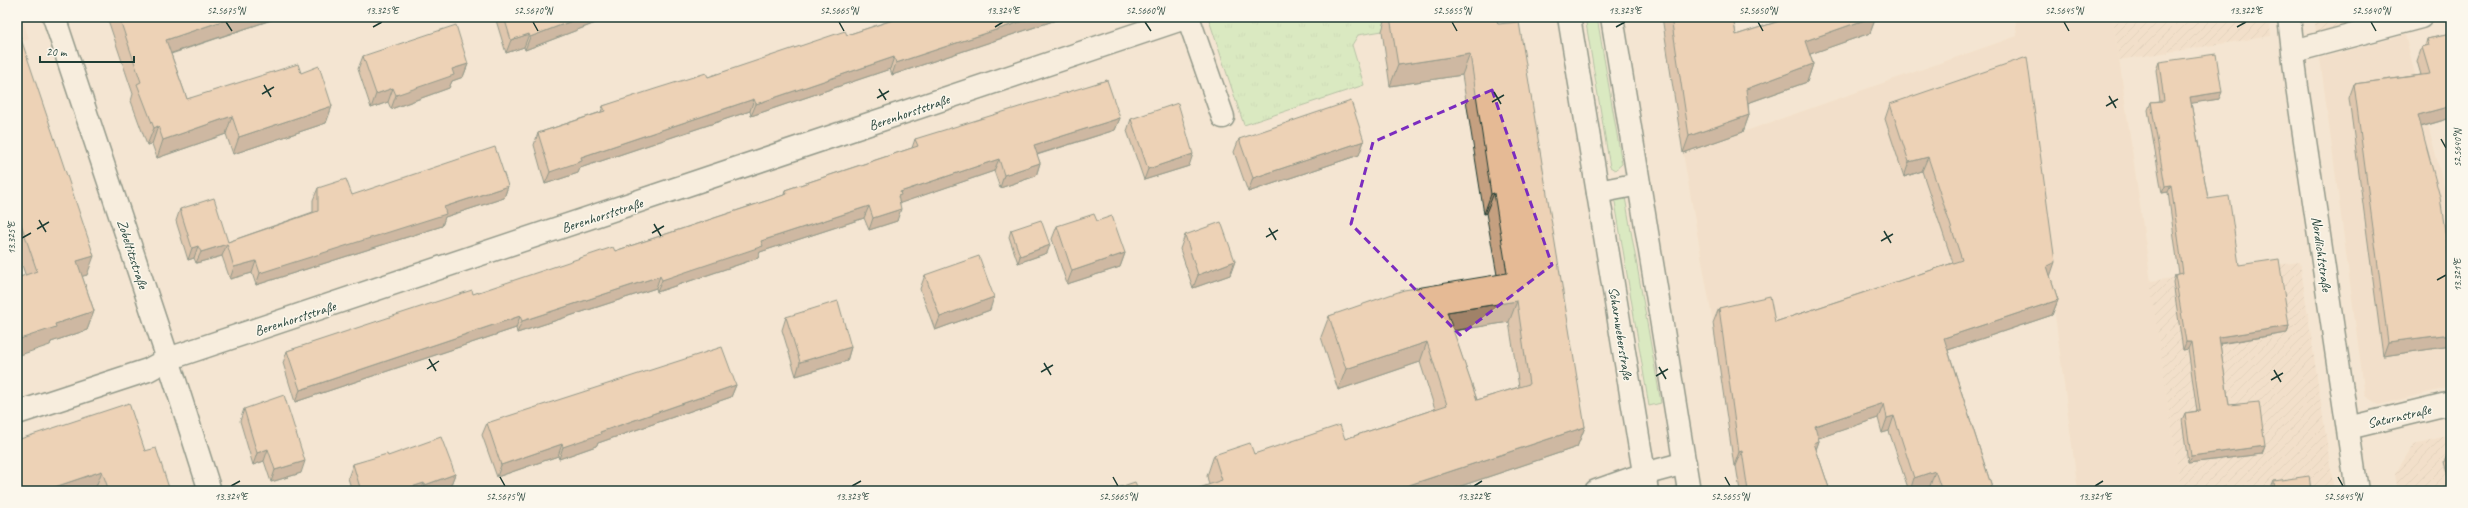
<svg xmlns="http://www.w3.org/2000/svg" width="2468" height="508" font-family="Caveat,sans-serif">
<defs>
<pattern id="industrial-furrows" width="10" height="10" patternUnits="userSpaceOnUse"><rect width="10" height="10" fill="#f0d8c0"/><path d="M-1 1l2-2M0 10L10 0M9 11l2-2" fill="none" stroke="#cdbaa6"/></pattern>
<pattern id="park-tufts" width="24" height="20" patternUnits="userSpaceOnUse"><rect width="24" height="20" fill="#bbeeae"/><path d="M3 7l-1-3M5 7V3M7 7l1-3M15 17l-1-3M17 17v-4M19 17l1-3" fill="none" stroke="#a0cd96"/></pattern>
</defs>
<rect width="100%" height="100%" fill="#f4e5d2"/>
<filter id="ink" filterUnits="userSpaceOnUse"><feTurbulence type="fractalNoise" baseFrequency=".025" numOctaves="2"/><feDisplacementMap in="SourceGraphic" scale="8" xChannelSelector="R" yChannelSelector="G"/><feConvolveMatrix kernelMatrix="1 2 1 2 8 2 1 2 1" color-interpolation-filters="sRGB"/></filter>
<g filter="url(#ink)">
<g fill="#f0d8c0">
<polygon points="17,17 22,17 29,39 17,44"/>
<polygon points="2015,17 2113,17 2181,491 2078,491 2050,277 2041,281 2052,315 1942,352 1776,368 1765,311 1713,323 1683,153 2017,36"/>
<polygon points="2405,35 2451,214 2451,387 2379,405 2365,396 2320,58"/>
</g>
<g fill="url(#industrial-furrows)">
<polygon points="2113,17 2269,17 2271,36 2119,60"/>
<polygon points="2314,17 2373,17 2316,33"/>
<polygon points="2300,262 2334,491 2181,491 2150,281"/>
<polygon points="2451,435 2451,491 2398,491 2395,474 2414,444"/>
</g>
<g fill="#bbeeae" stroke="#6d9671">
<polygon points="1585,17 1597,17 1622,164 1615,170 1610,167"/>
<polygon points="1625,197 1661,403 1649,406 1615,202 1618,198"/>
</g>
<polygon fill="url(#park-tufts)" stroke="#6d9671" points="1208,17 1468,17 1358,35 1352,45 1364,85 1244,125"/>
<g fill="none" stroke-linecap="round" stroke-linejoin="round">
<defs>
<g id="minor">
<polyline points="54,17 168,359 210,491"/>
<polyline points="1188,17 1223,117"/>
<polyline points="2289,17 2297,87 2357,491"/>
<polyline points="2294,51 2421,17"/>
<polyline points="17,413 148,370 168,359 1188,17"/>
<polyline points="2348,428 2451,403"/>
<polyline points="1596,491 1644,474"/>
</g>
<g id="major">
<polyline points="1569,17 1647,491"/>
<polyline points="1612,17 1689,491"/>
<polyline points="1598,192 1639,184"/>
<polyline points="1644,474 1685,463"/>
</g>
</defs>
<use href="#minor" stroke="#1f3d34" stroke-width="25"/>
<use href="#major" stroke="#1f3d34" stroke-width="25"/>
<use href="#minor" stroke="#fbf7ec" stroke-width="22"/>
<use href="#major" stroke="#fbf7ec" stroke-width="22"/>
</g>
<g fill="#c5a080" stroke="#1f3d34" fill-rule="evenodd">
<polygon points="107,17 280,17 171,54 187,99 301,73 332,106 326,123 233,154 226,134 157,158 152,144 147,145 131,101 133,94"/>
<polygon points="495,17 600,17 598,22 525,50 524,47 506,53"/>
<polygon points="902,17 1065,17 892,75 890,69 751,116 750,111 580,168 578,173 545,184 534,145 538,133 601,112 603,106 708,77 847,35"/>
<path d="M 1386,17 L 1496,17 L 1585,427 L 1577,447 L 1446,491 L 1191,491 L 1209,485 L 1207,476 L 1214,455 L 1254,454 L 1345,439 L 1435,409 L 1420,362 L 1338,390 L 1321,337 L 1329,316 L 1497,275 L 1486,213 L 1484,214 L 1462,75 L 1390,86 L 1382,31 ZM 1509,322 L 1519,387 L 1477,400 L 1453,331 Z"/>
<polygon points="1662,17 1733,17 1736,35 1792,17 1876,17 1870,33 1810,54 1813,64 1807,82 1748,103 1749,115 1743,132 1683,153"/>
<polygon points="17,27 87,275 82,276 94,311 87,330 51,342 50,345 17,251"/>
<polygon points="2451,34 2451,118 2421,127 2451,272 2451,346 2383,356 2349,98 2354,84 2421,75 2417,61 2422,47 2425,47 2427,39"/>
<polygon points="363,56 468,64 463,77 452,81 449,88 391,109 388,102 371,108 358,69"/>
<polygon points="2159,62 2219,99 2191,103 2208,199 2239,265 2289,326 2287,333 2220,344 2229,405 2265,446 2262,454 2188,463 2182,420 2185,413 2197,411 2188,349 2183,350 2173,282 2175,275 2179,274 2168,192 2162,193 2148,110 2151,102 2160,101 2156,70"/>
<polygon points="1890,104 2050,276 2058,300 2052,315 1948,350 1993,491 1931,491 1930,486 1914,491 1909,491 1889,431 1882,433 1878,418 1818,438 1819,441 1816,449 1830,491 1740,491 1736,466 1734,466 1713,323 1719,308 1775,322 1953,263 1922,171 1904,177 1885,119"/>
<polygon points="1120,118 1115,130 1037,155 1040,163 1036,176 1000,188 994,171 900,203 897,221 869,230 864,218 760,252 758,258 657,292 656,288 517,333 516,328 295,402 283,363 287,351 615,251 784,195 785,190 912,148 915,139"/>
<polygon points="1131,119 1189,166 1144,180 1127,131"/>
<polygon points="1239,139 1364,141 1359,155 1248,192 1234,152"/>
<polygon points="508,186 504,198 445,217 442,226 256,285 252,273 230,279 222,256 196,263 194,258 188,260 176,221 180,209 228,242 313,212 313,200 318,188 352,195"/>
<polygon points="1097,221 1125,253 1120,267 1067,284 1052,239 1057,226"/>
<polygon points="1011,230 1047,253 1018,263 1009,237"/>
<polygon points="1185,235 1235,261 1230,275 1193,288 1180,249"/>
<polygon points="925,275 990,310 935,330 920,289"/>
<polygon points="786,317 851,347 847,361 796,376 782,330"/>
<polygon points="736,385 731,397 598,443 596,446 559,459 558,456 497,477 482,435 487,423"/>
<polygon points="244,409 301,473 271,482 264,461 253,465 240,421"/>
<polygon points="145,451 170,491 96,491 95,489 17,491"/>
<polygon points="2451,454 2451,486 2444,462 2447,455"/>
<polygon points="388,456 455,474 450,487 440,491 352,491 348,478 353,464"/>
<polygon points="2274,481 2311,491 2271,491 2271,488"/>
</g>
<g fill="#a08268" stroke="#1f3d34">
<polygon points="234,17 280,17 160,57 166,40"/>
<polygon points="582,17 600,17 598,22 525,50 530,37"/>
<polygon points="1035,17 1065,17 892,75 896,63"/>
<polygon points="1873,17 1876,17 1870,33 1799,58 1805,41"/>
<polygon points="529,34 524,47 506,53 511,40"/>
<polygon points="1470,54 1462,75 1390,86 1398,65"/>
<polygon points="894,57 890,69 751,116 756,104"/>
<polygon points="468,64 463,77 452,81 449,88 391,109 396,95 452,69"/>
<polygon points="1813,64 1807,82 1739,106 1746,89"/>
<polygon points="393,88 388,102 371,108 376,94"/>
<polygon points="2222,92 2219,99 2187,104 2190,97"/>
<polygon points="754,99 750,111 580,168 578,173 545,184 550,172 581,157"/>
<polygon points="332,106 326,123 233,154 239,137"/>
<polygon points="2451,106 2451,118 2413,129 2418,115"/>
<polygon points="1749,115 1743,132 1683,153 1689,136"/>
<polygon points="232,116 226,134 157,158 163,140"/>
<polygon points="1120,118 1115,130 1029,157 1034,145"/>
<polygon points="158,126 152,144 147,145 154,128"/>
<polygon points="1364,141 1359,155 1248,192 1253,178"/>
<polygon points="1193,154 1189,166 1144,180 1148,169"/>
<polygon points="1928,157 1922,171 1904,177 1909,162"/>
<polygon points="999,159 994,171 898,204 893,209 900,192"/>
<polygon points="1040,163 1036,176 1000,188 1004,175"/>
<polygon points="2171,185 2168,192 2162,193 2165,186"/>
<polygon points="508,186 504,198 445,217 442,226 256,285 260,273 444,207"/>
<polygon points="1494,193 1486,213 1484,214 1491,194"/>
<polygon points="869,206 864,218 760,252 758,258 657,292 662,280 761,241"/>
<polygon points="901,209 897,221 869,230 873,218"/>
<polygon points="227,244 222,256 196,263 201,252"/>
<polygon points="1050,245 1047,253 1018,263 1020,256"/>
<polygon points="198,246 194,258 188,260 192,248"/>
<polygon points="1125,253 1120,267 1067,284 1072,271"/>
<polygon points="94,256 87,275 70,280 77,261"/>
<polygon points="256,261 252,273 230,279 234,267"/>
<polygon points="1235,261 1230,275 1193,288 1198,275"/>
<polygon points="2055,262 2050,277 2047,266"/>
<polygon points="660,276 656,288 517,333 522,321"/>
<polygon points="994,297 990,310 935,330 940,317"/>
<polygon points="2058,300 2052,315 1939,353 1944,338"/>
<polygon points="1517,301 1509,322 1440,333 1447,312"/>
<polygon points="94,311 87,330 51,342 50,345 17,356 17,340 55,324"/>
<polygon points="520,316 516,328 295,402 300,390"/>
<polygon points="2289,326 2287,333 2216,344 2219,337"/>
<polygon points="2451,334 2451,346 2383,356 2388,342"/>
<polygon points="1427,342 1420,362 1338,390 1346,369"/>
<polygon points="2186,342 2191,342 2188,349 2183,350"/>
<polygon points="851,347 847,361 796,376 800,362"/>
<polygon points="736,385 731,397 598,443 596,446 559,459 563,447 600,432"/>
<polygon points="1884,403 1878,418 1810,441 1815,426"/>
<polygon points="1894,416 1889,431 1882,433 1887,418"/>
<polygon points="1585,427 1577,447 1446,491 1391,491"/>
<polygon points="1819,441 1814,456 1814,443"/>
<polygon points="562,444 558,456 497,477 501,465"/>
<polygon points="2265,446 2262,454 2188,463 2191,456"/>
<polygon points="268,449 264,461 253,465 257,453"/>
<polygon points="1742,451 1736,466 1734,466 1739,452"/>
<polygon points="305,461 301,473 271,482 275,470"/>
<polygon points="102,471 95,489 90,491 43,491"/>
<polygon points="1935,471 1930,486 1914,491 1910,491 1914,478"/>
<polygon points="455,474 450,487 440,491 423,491 425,485"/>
<polygon points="424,483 421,491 399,491"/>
</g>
<g fill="#e5ba95" stroke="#1f3d34" fill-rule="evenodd">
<polygon points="119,17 234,17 166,40 187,99 298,64 301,73 319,66 332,106 239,137 232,116 163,140 158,126 154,128 137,84 141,82"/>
<polygon points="504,17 582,17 530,37 529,34 511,40"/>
<polygon points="902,17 1035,17 896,63 894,57 756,104 754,99 581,157 582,161 550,172 538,133 605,111 603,106 655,89 706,73 708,77 845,31 847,35"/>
<path d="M 1390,17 L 1496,17 L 1498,24 L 1519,22 L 1585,427 L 1391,491 L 1191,491 L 1222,480 L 1214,455 L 1250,443 L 1254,454 L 1340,425 L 1345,439 L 1447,405 L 1427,342 L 1346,369 L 1329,316 L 1404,290 L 1507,273 L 1494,193 L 1491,194 L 1470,54 L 1398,65 ZM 1517,301 L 1529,384 L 1477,400 L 1447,312 Z"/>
<polygon points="1671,17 1733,17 1736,35 1792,17 1873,17 1805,41 1813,64 1746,89 1749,115 1689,136"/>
<polygon points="456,25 468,64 452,69 454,75 396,95 393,88 376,94 363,56"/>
<polygon points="17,27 94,256 77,261 94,311 55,324 56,327 17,340 17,278 37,271 17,212"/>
<polygon points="2451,34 2451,106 2418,115 2440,197 2451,272 2451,334 2388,342 2354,84 2430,74 2422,47 2429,45 2427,39"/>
<polygon points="2216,54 2222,92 2190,97 2208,199 2229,196 2239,265 2279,259 2289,326 2219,337 2229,405 2259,402 2265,446 2191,456 2185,413 2200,411 2191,342 2186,342 2175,275 2183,273 2171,185 2165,186 2151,102 2164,101 2159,62"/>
<polygon points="2027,57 2055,262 2047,266 2058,300 1944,338 1993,491 1942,491 1935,471 1914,478 1894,416 1887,418 1884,403 1815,426 1819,441 1814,443 1830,491 1748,491 1742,451 1739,452 1719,308 1770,296 1775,322 1962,260 1928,157 1909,162 1890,104"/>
<polygon points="1107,80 1120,118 1034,145 1040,163 1004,175 999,159 900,192 901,195 898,196 901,209 873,218 869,206 761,241 763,246 662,280 660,276 522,321 520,316 300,390 287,351 472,290 473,294 613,247 615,251 787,194 785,190 918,146 915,139"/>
<polygon points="1351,101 1364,141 1253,178 1239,139"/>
<polygon points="1178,103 1193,154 1148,169 1131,119"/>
<polygon points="495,147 508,186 444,207 446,214 260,273 256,261 234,267 227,244 201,252 198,246 192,248 180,209 214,198 228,242 318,211 318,188 346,179 352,195"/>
<polygon points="1094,214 1097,221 1112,216 1125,253 1072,271 1057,226"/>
<polygon points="1041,220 1050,245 1020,256 1011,230"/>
<polygon points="1221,222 1235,261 1198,275 1185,235"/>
<polygon points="979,256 994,297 940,317 925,275"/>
<polygon points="838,301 851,347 800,362 786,317"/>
<polygon points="722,347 736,385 600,432 601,434 563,447 562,444 501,465 487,423"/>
<polygon points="284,395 305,461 275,470 268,449 257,453 244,409"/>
<polygon points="129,403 145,451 156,448 170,491 109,491 102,471 43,491 17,491 17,440"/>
<polygon points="441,437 455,474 425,485 424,483 399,491 361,491 353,464 387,454 388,456"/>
<polygon points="2451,454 2451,469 2447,455"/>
<polygon points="2309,476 2311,491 2275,491 2274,481"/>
<polygon points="1135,482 1139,491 1108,491"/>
</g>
</g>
<path d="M0 0H2468V508H0ZM 1492,90 L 1552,265 L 1460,335 L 1351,224 L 1373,142 Z" fill="#f4e5d2" fill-opacity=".55" fill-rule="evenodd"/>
<path fill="none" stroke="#7b2cbf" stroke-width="3" stroke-dasharray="8 5" stroke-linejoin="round" d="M 1492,90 L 1552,265 L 1460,335 L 1351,224 L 1373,142 Z"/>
<path fill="none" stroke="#1f3d34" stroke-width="1.5" d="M 226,22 L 232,31M 533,22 L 538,31M 839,22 L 844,31M 1145,22 L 1151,31M 1452,22 L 1457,31M 1758,22 L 1763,31M 2064,22 L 2069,31M 2371,22 L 2376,31M 373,27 L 382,22M 995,27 L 1003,22M 1616,27 L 1625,22M 2237,27 L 2246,22M 264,85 L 271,97M 879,89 L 886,100M 1494,92 L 1501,104M 262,94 L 274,87M 2109,96 L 2116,108M 877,98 L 889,91M 1492,102 L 1504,95M 2106,106 L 2118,99M 2441,139 L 2446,148M 39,220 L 46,232M 654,224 L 661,236M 1269,228 L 1276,240M 37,229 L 49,222M 1884,231 L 1891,243M 652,233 L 664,226M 1266,237 L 1278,230M 22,238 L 31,233M 1881,241 L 1893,234M 2437,280 L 2446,275M 429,359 L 436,371M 1044,363 L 1051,375M 1659,367 L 1666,379M 427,369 L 439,361M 2274,370 L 2281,382M 1041,372 L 1053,365M 1656,376 L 1668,369M 2271,380 L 2283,373M 500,477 L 505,486M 1113,477 L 1118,486M 1725,477 L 1730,486M 2338,477 L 2343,486M 231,486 L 240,481M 852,486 L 861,481M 1474,486 L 1482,481M 2095,486 L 2103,481"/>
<g text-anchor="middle" stroke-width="3" stroke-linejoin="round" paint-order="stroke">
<g font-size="14" fill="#1f3d34" stroke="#fbf7ec">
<text transform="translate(909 112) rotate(-19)" y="5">Berenhorststraße</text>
<text transform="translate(602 215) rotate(-18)" y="5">Berenhorststraße</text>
<text transform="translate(133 254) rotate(72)" y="5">Zobeltitzstraße</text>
<text transform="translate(2322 254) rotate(82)" y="5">Nordlichtstraße</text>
<text transform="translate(295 318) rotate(-18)" y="5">Berenhorststraße</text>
<text transform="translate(1621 333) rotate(81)" y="5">Scharnweberstraße</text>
<text transform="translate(2399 416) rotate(-13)" y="5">Saturnstraße</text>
</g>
</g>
<rect width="2468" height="508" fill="none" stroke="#fbf7ec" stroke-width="44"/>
<path d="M40 56v6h94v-6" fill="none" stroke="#1f3d34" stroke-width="2"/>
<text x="46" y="56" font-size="12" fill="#1f3d34" stroke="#fbf7ec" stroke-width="3" paint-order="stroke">20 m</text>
<rect x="22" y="22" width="2424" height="464" fill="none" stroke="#1f3d34" stroke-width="1.5"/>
<g font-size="10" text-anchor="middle" fill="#1f3d34">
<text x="226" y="14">52.5675°N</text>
<text x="382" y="14">13.325°E</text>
<text x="533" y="14">52.5670°N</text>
<text x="839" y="14">52.5665°N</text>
<text x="1003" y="14">13.324°E</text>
<text x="1145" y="14">52.5660°N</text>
<text x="1452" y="14">52.5655°N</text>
<text x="1625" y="14">13.323°E</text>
<text x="1758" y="14">52.5650°N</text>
<text x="2064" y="14">52.5645°N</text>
<text x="2246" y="14">13.322°E</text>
<text x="2371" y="14">52.5640°N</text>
<text transform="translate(2457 148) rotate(-90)" y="4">52.5640°N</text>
<text transform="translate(11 238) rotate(-90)" y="4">13.325°E</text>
<text transform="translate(2457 275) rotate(-90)" y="4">13.321°E</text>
<text x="231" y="500">13.324°E</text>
<text x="505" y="500">52.5675°N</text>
<text x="852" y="500">13.323°E</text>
<text x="1118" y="500">52.5665°N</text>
<text x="1474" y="500">13.322°E</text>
<text x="1730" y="500">52.5655°N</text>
<text x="2095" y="500">13.321°E</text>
<text x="2343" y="500">52.5645°N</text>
</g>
</svg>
